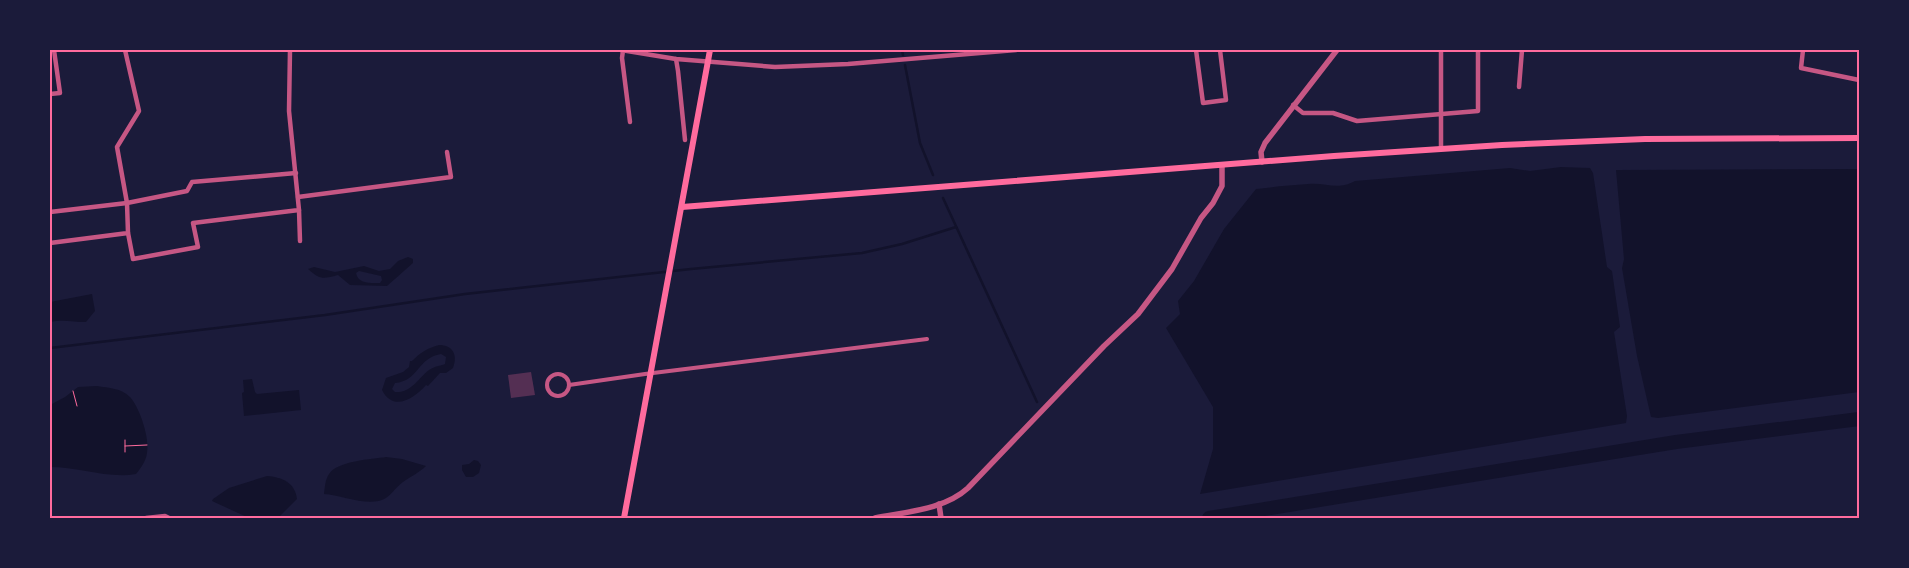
<svg xmlns="http://www.w3.org/2000/svg" width="1909" height="568" font-family="'Fira Sans Condensed',sans-serif">
<rect width="100%" height="100%" fill="#1b1b3a"/>
<g fill="#12122b" fill-rule="evenodd">
<path d="M 1561,167 L 1590,168 L 1593,173 L 1607,267 L 1612,271 L 1620,327 L 1614,332 L 1627,416 L 1626,423 L 1200,494 L 1213,449 L 1213,407 L 1166,328 L 1180,314 L 1178,301 L 1194,281 L 1224,229 L 1256,189 C 1273,187 1290,185 1308,184 C 1326,182 1337,191 1355,181 L 1510,168 L 1530,171 Z"/>
<polygon points="1859,169 1859,392 1658,418 1651,417 1637,356 1622,268 1624,259 1616,170"/>
<path d="M 408,257 L 413,259 L 413,263 L 387,286 L 350,285 L 338,275 C 323,279 320,280 308,269 L 314,267 L 335,272 L 364,266 L 379,271 L 390,269 L 398,261 ZM 359,271 L 381,276 L 382,280 L 380,283 C 370,283 358,284 356,273 Z"/>
<path d="M 92,294 L 95,311 L 86,322 C 73,322 63,319 50,322 L 50,302 Z"/>
<path d="M 439,345 C 453,345 458,355 453,368 L 446,373 L 440,373 L 428,386 L 426,385 C 414,399 393,412 382,390 L 386,378 L 403,372 L 409,367 L 410,361 L 412,361 C 420,353 427,348 439,345 ZM 441,354 L 446,357 L 445,364 C 440,366 435,366 429,370 C 418,378 412,393 395,392 L 392,389 L 395,383 C 419,381 417,358 441,354 Z"/>
<polygon points="252,379 255,392 257,394 299,390 301,410 244,416 242,393 244,392 243,380"/>
<path d="M 97,386 C 109,388 121,388 130,397 C 140,408 150,439 147,453 C 146,461 141,468 136,474 C 109,479 78,467 50,467 L 50,405 L 65,397 L 78,387 Z"/>
<path d="M 386,457 L 402,459 L 426,466 C 419,473 411,476 403,482 C 397,486 392,494 386,498 C 370,508 342,495 324,494 C 325,487 325,480 329,474 C 337,461 372,459 386,457 Z"/>
<polygon points="474,460 478,461 481,465 479,473 473,477 466,477 462,470 462,465 469,464"/>
<path d="M 267,476 C 281,477 295,482 297,499 L 279,517 L 249,518 L 212,501 L 213,499 L 229,488 Z"/>
</g>
<g fill="none" stroke-linecap="round" stroke-linejoin="round">
<g stroke="#12122b" stroke-width="2.5">
<polyline points="902,50 903,55"/>
<polyline points="905,65 920,143 933,175"/>
<polyline points="943,198 1037,402"/>
<polyline points="50,348 325,315 465,294 691,269 862,253 902,244 956,227"/>
</g>
<polyline stroke="#12122b" stroke-width="14" points="1209,518 1676,442 1859,419"/>
</g>
<polygon fill="#542f53" points="531,372 535,395 511,398 508,375"/>
<g fill="none" stroke-linecap="round" stroke-linejoin="round">
<g stroke="#ff6b9d" stroke-width="1">
<polyline points="73,391 77,406"/>
<polyline points="125,440 125,452"/>
<polyline points="125,446 147,445"/>
</g>
<g stroke="#c65784" stroke-width="4">
<circle cx="558" cy="385" r="11"/>
<polyline points="569,385 645,374 927,339"/>
</g>
<g stroke="#c65784" stroke-width="4.5">
<polyline points="621,50 676,59 775,67 848,64 1016,50"/>
<polyline points="623,50 622,58 630,122"/>
<polyline points="1196,50 1203,103 1226,100 1220,50"/>
<polyline points="1803,50 1801,68 1859,80"/>
<polyline points="676,59 678,71 685,140"/>
<polyline points="1519,87 1522,50"/>
<polyline points="50,94 60,93 54,50"/>
<polyline points="1293,105 1303,113 1333,113 1357,121 1478,111 1478,50"/>
<polyline points="1441,149 1441,50"/>
<polyline points="298,197 451,177 447,152"/>
<polyline points="299,210 300,241"/>
<polyline points="50,212 127,203 187,191 192,182 296,173"/>
<polyline points="128,233 133,259 198,247 193,223 299,210 289,111 290,50"/>
<polyline points="50,243 128,233 127,203 117,147 139,111 125,50"/>
<polyline points="146,518 165,516 169,518"/>
</g>
<g stroke="#c65784" stroke-width="5.5">
<polyline points="1262,162 1261,152 1265,143 1337,50"/>
<polyline points="939,504 941,518"/>
<path d="M 875,518 C 905,512 944,510 968,488 L 1104,346 L 1138,314 L 1172,269 L 1201,218 L 1213,203 L 1222,186 L 1222,165"/>
</g>
<g stroke="#ff6b9d" stroke-width="6">
<polyline points="682,207 1334,156 1502,145 1645,139 1859,138"/>
<polyline points="624,518 710,50"/>
</g>
</g>
<rect width="1909" height="568" fill="none" stroke="#1b1b3a" stroke-width="102"/>
<rect x="51" y="51" width="1807" height="466" fill="none" stroke="#ff6b9d" stroke-width="2"/>
</svg>
